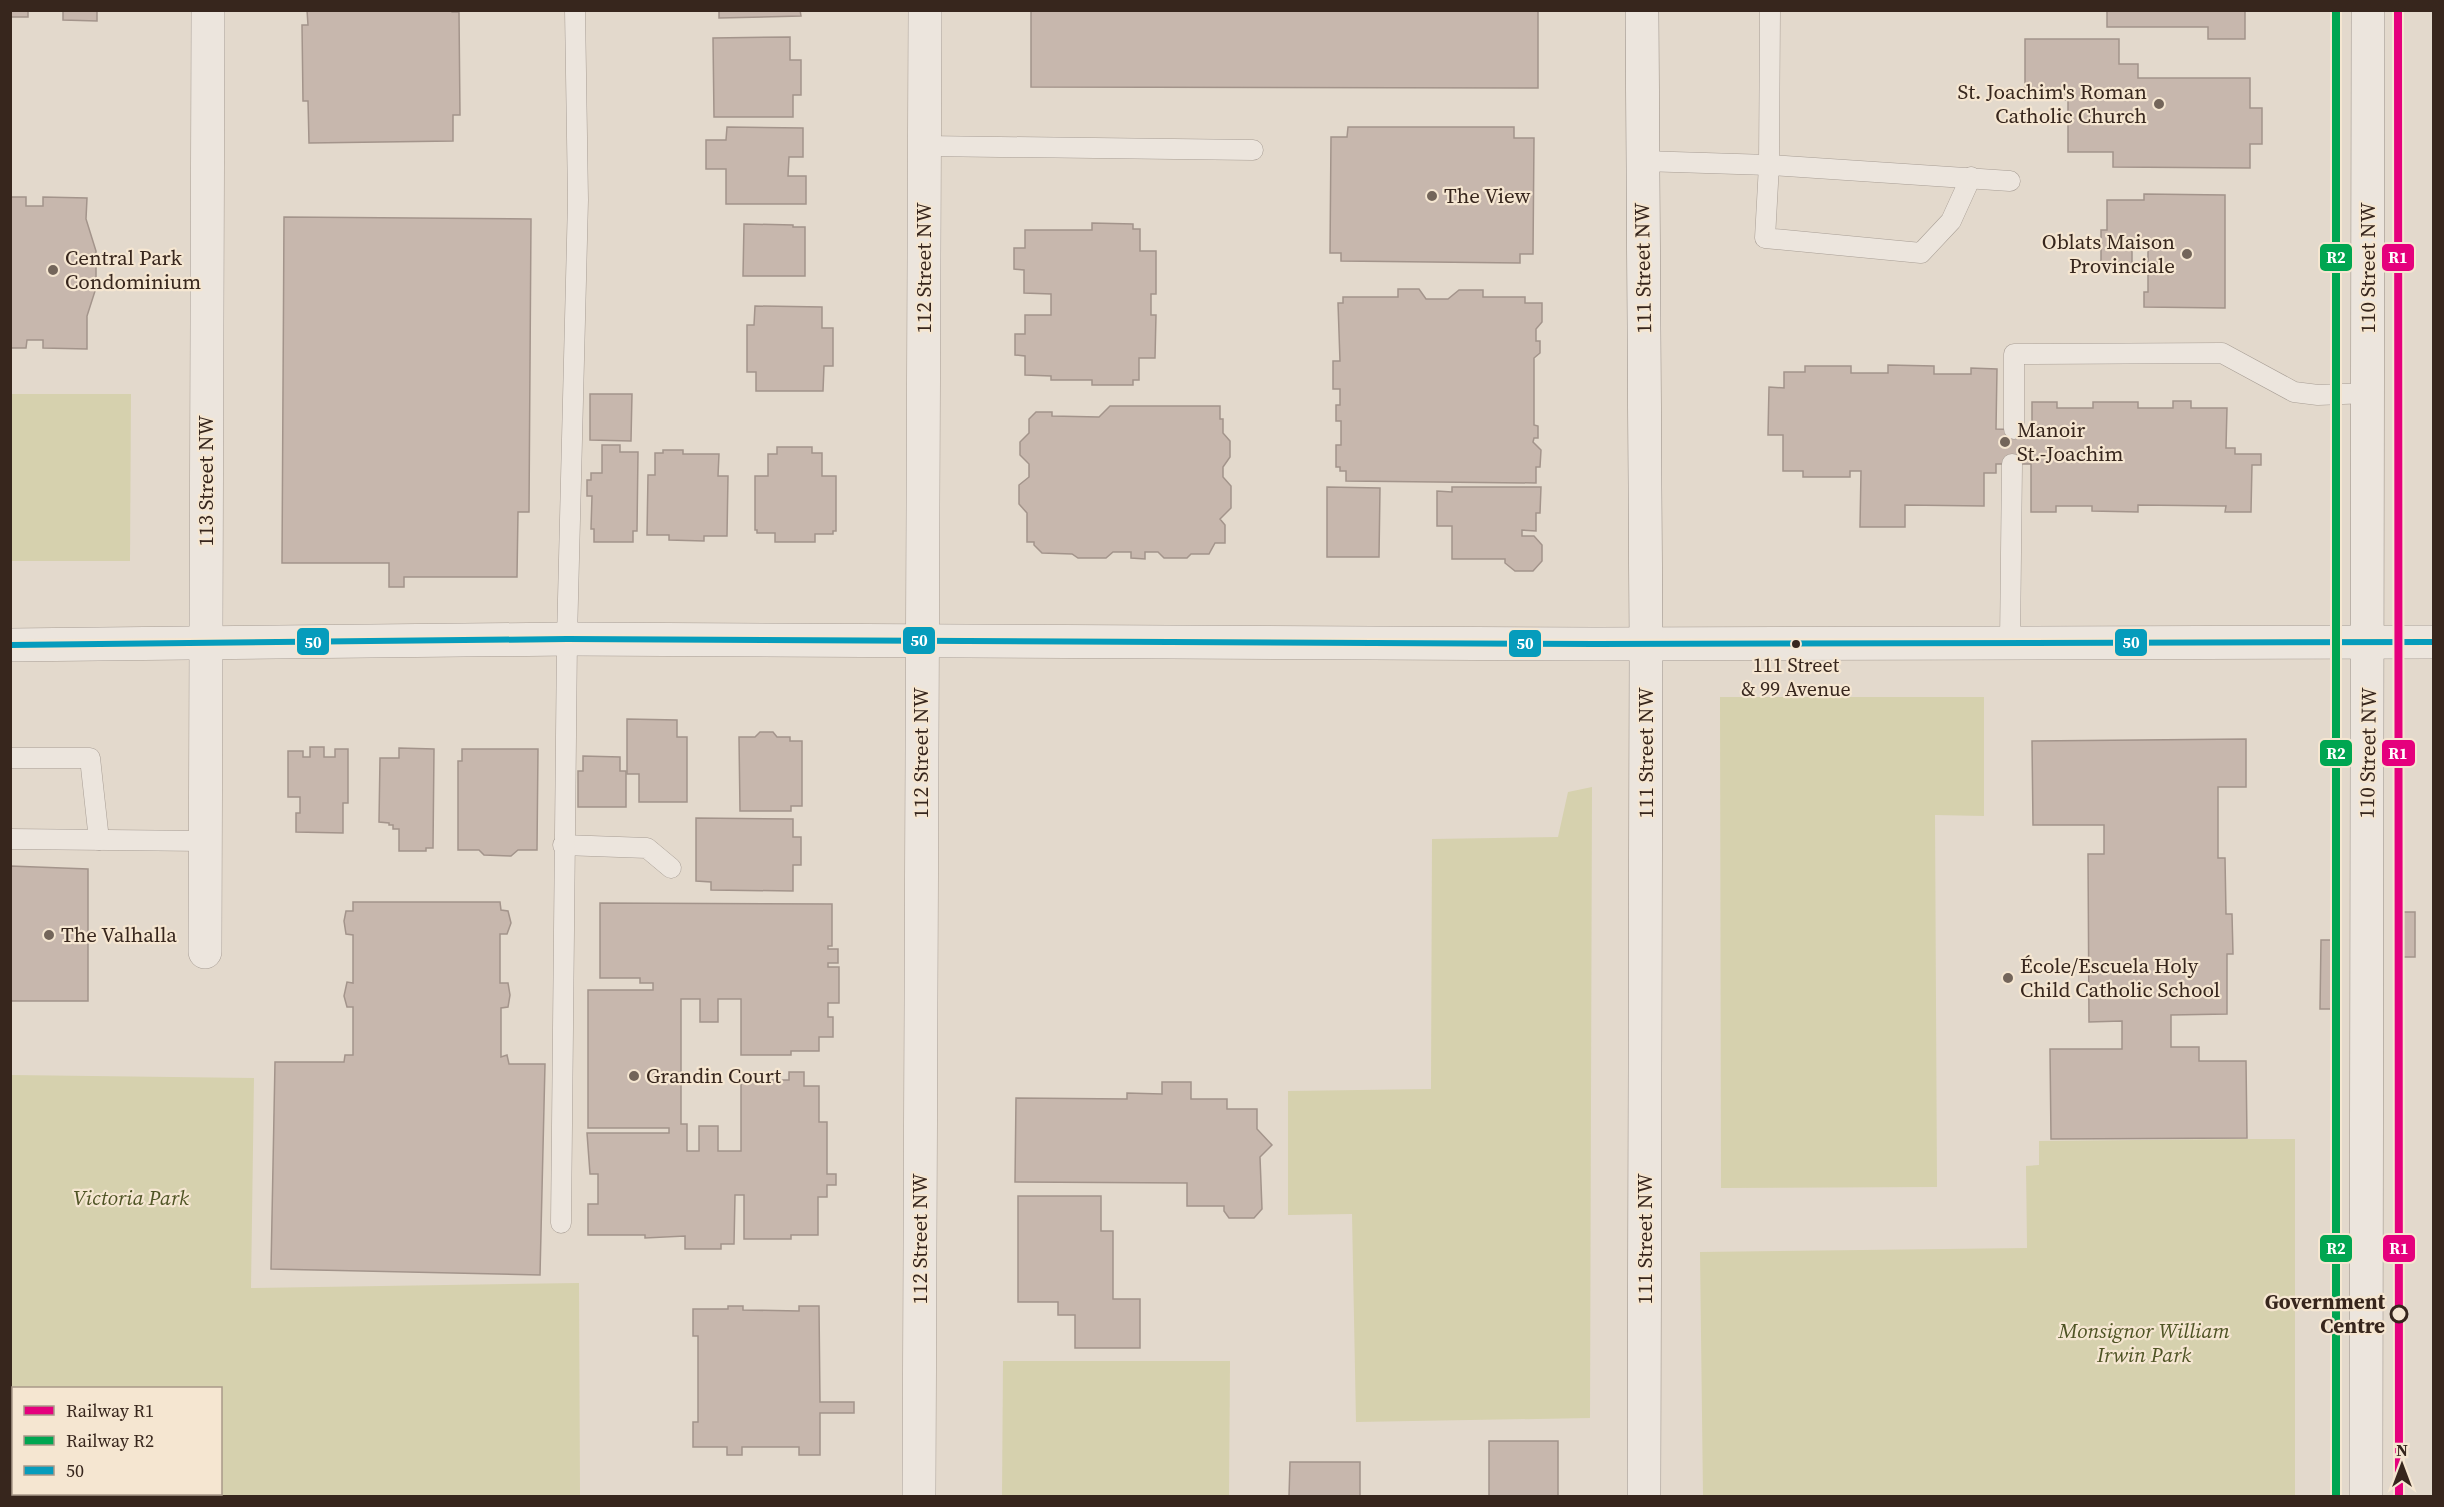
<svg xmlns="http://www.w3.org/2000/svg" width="2444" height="1507" font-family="'Source Serif 4',serif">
<rect width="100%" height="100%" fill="#e3d9cc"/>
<g fill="#d6d1ae" fill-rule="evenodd">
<polygon points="11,394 131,394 130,561 11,561"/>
<polygon points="1720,697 1984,697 1984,816 1935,815 1937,1187 1721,1188"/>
<polygon points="1592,787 1590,1418 1356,1422 1352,1214 1288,1215 1288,1091 1431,1089 1432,839 1558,837 1568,792"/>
<path d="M 11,1075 L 254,1078 L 251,1288 L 579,1283 L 580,1496 L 11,1496 ZM 14,1388 L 220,1388 L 220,1494 L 14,1494 Z"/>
<polygon points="2237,1139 2295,1139 2295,1496 1703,1496 1700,1252 2027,1248 2026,1166 2039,1165 2039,1141"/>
<polygon points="1003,1361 1230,1361 1229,1496 1002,1496"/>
</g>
<g fill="#c7b7ad" stroke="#a3948b" stroke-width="1.5">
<rect x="10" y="10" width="18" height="7"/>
<polygon points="63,10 97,10 97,21 63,20"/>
<polygon points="307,10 451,10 452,12 459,12 460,115 453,115 453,141 309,143 308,101 303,101 302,25 308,25"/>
<polygon points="719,10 800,10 801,16 719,18"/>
<polygon points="1031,10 1538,10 1538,88 1031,87"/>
<polygon points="2107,10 2245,10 2245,39 2208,39 2208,27 2107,27"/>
<polygon points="790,37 790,60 801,60 801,95 793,95 793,117 714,117 713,38"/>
<polygon points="2025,39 2119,39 2119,64 2138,64 2138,78 2250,78 2250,108 2262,108 2262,144 2250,144 2250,168 2113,167 2113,152 2068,152 2068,100 2025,100"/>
<polygon points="727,127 803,128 803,157 789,157 788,176 806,176 806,204 726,204 726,169 706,169 706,140 726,140"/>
<polygon points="1348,127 1514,127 1514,138 1534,138 1533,254 1520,254 1520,263 1341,261 1341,253 1330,253 1331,137 1347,137"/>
<polygon points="2144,194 2225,195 2225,308 2144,307 2144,292 2148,292 2148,244 2132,244 2132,265 2101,264 2101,230 2107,230 2107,200 2144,200"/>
<polygon points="10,197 26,197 26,206 43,206 43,197 87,198 86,219 96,251 96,288 87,316 87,349 43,348 43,340 27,340 26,348 10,348"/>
<polygon points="284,217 531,219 529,512 518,512 517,577 404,577 404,587 389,587 389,563 282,563"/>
<polygon points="1092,223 1133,224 1133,229 1140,229 1140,251 1156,251 1156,294 1151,294 1151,315 1156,315 1155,358 1139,358 1139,380 1133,380 1133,385 1092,385 1092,380 1051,380 1051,376 1025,375 1025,356 1015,355 1015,334 1025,334 1025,315 1051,315 1051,294 1024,293 1024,270 1014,269 1014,248 1025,248 1025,230 1092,230"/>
<polygon points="744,224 793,225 793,227 805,227 805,276 743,276"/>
<polygon points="1398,289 1419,289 1426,299 1448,299 1459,290 1483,290 1483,297 1525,297 1525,303 1542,303 1542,322 1536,329 1536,341 1540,341 1540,353 1534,358 1534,425 1538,426 1538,438 1534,438 1533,442 1541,450 1540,467 1536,467 1536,483 1346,481 1346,471 1340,471 1340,467 1336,467 1336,445 1341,445 1341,421 1336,421 1336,405 1340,405 1340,389 1333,389 1333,361 1340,361 1338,303 1343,303 1343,297 1398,297"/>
<polygon points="755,306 822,307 822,328 833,328 833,366 824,366 823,391 756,391 756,372 747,372 747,325 754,325"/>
<polygon points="1888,365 1934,366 1934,374 1971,374 1971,368 1997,369 1996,429 2032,430 2032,402 2057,402 2057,408 2093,408 2093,402 2138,402 2138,408 2173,408 2173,401 2191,401 2191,408 2227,408 2226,448 2235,448 2235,454 2261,454 2261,465 2252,465 2251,512 2225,512 2226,506 2138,505 2138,512 2092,511 2092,506 2056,506 2056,512 2031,512 2031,464 1996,464 1996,473 1984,473 1984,506 1905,505 1905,527 1860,527 1861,471 1850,471 1850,477 1803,477 1803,471 1783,471 1783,435 1768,435 1769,387 1784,388 1784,372 1805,372 1805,366 1851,366 1851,373 1888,373"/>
<polygon points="590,394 632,394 631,441 590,440"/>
<polygon points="1110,406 1220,406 1220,419 1223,419 1223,433 1230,441 1230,457 1223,467 1223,477 1231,486 1231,508 1220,519 1225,525 1225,543 1215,543 1209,554 1191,554 1187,558 1164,558 1158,552 1145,552 1145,559 1131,558 1131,552 1113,552 1106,558 1078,558 1072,554 1042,553 1034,545 1034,542 1027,542 1027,513 1019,504 1019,485 1029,477 1029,464 1020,455 1020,442 1029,433 1029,419 1036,412 1052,412 1052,416 1099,417"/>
<polygon points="602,445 620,445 620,452 638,452 637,531 633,531 633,542 594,542 594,529 591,529 592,496 587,496 587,480 591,480 591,473 602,473"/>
<polygon points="777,447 812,447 812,453 822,453 822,476 836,476 836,531 833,531 833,534 815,534 815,542 775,542 775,533 757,533 757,530 755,530 755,476 768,476 768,454 777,454"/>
<polygon points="663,450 683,450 683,454 719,454 718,476 728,476 727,536 704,536 704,541 669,540 669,535 647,535 648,475 655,475 655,453 663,453"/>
<polygon points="1327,487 1380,488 1379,557 1327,557"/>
<polygon points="1452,487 1541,487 1540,513 1536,513 1536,531 1522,530 1522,536 1534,536 1542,545 1542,561 1533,571 1515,571 1505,563 1505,559 1452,559 1452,526 1437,526 1437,491 1452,492"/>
<polygon points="627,719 677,720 677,737 687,737 687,802 639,802 639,774 627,774"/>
<polygon points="760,732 773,732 777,737 790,737 790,741 802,741 802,806 791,806 791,811 740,811 739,737 755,737"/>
<polygon points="2246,739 2246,787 2218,787 2218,858 2225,858 2226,914 2232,914 2233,954 2227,954 2227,1014 2171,1015 2171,1047 2199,1047 2199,1061 2246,1061 2247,1138 2051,1139 2050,1049 2122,1049 2122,1021 2089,1022 2088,854 2104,854 2104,825 2033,825 2032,741"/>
<polygon points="310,747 324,747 324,757 335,757 335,749 348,749 348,803 343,803 343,833 296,832 296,813 300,813 300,797 288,797 288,751 303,751 303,757 310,757"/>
<polygon points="399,748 434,749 433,848 426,848 426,851 399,851 399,829 393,829 393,825 389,825 389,823 379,822 380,758 399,758"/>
<polygon points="462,749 538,749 537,850 518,850 511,856 484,855 479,850 458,850 458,761 462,761"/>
<polygon points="583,756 620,757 620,771 626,771 626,807 578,807 578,771 583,771"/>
<polygon points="696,818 793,819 793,837 801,837 801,865 793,865 793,891 711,890 711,882 696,881"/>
<polygon points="10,866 88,869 88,1001 10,1001"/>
<polygon points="353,902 500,902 501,910 508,911 511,923 507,934 500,934 500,983 508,983 510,995 508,1007 501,1008 501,1057 507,1055 509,1064 545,1064 540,1275 271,1269 275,1062 344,1062 345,1055 353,1055 353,1007 347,1007 344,996 347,982 353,983 353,935 346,934 344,921 346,911 353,911"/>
<polygon points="600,903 832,904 832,946 828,946 828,949 838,949 838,963 828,963 828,967 839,967 839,1003 828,1003 828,1017 833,1017 833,1037 819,1037 819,1051 791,1051 791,1055 741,1055 741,999 718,999 718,1022 700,1022 700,999 681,999 681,1124 687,1124 687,1151 699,1151 699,1126 718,1126 718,1151 741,1151 741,1080 789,1080 789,1072 804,1072 804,1086 819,1086 819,1122 827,1122 827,1174 836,1174 836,1185 827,1185 827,1197 818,1197 818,1235 791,1235 791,1239 744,1239 744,1195 735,1195 734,1244 721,1244 721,1249 685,1249 685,1236 645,1238 645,1235 588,1235 588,1204 598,1204 598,1174 590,1174 587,1133 669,1133 669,1128 588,1128 588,990 653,990 653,983 640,983 640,978 600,978"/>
<rect x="2397" y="912" width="18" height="45"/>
<polygon points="2321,940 2338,940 2338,1009 2320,1009"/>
<polygon points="1162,1082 1191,1082 1191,1099 1227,1099 1227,1109 1257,1109 1257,1129 1272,1145 1260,1157 1262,1209 1254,1218 1229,1218 1224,1211 1224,1206 1187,1206 1187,1183 1015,1182 1016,1098 1127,1099 1127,1093 1162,1094"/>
<polygon points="1018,1196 1101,1196 1101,1231 1113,1231 1113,1299 1140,1299 1140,1348 1075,1348 1075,1315 1058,1315 1058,1302 1018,1302"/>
<polygon points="728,1306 743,1306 743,1310 799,1311 799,1306 819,1306 820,1402 854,1402 854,1413 820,1413 820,1455 799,1455 799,1447 742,1447 742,1455 727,1455 727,1447 693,1447 693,1422 698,1422 698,1336 693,1336 693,1309 728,1309"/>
<rect x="1489" y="1441" width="69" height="55"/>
<polygon points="1290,1462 1360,1462 1360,1496 1289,1496"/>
</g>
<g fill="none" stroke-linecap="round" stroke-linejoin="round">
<defs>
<g id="lane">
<polyline points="1770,10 1769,165 1765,238 1921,253 1951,221 1971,177"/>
<polyline points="925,146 1253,150"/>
<polyline points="1642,161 1769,165 2010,181"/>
<polyline points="2014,429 2014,354 2222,353 2294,392 2318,395 2368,393"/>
<polyline points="2010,643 2012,464"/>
<polyline points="10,758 90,758 99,840"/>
<polyline points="10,839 205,841"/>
<polyline points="563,845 647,848 671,868"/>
<polyline points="561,1223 567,639 578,200 575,10"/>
</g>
<g id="street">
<polyline points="10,645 567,639 1596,644 2434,642"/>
<polyline points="205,952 208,10"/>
<polyline points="919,1496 925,10"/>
</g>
<g id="secondary">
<polyline points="1642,10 1646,644 1644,1496"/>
<polyline points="2366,1496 2368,10"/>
</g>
</defs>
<use href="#lane" stroke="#a89e95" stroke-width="21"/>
<use href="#street" stroke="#a89e95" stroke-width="34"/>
<use href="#secondary" stroke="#988e85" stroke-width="34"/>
<use href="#lane" stroke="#ece5dd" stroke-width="20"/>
<use href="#street" stroke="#ece5dd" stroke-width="33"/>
<use href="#secondary" stroke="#ece5dd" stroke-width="33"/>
<defs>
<polyline id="bus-1" points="10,645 567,639 1596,644 2434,642"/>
</defs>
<use href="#bus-1" stroke="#f5e6d1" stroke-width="10"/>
<use href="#bus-1" stroke="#069cbc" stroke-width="6"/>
<defs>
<polyline id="rail-1" points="2398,10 2399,1496"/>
<polyline id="rail-2" points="2336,10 2336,1496"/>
</defs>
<use href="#rail-1" stroke="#f5e6d1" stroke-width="12"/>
<use href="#rail-2" stroke="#f5e6d1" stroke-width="12"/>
<use href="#rail-1" stroke="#e5007d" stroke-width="8"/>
<use href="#rail-2" stroke="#00a651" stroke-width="8"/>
</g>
<g fill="#73655a" stroke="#f5e6d1" stroke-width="2">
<circle cx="2159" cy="104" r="6"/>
<circle cx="1432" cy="196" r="6"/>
<circle cx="2187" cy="254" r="6"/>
<circle cx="53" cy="270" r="6"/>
<circle cx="2005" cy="442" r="6"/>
<circle cx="49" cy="935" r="6"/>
<circle cx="2008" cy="978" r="6"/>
<circle cx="634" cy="1076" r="6"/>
</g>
<circle fill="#37261d" stroke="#f5e6d1" stroke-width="2" cx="1796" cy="644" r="5"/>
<circle fill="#f5e6d1" stroke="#37261d" stroke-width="3" cx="2399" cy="1314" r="8"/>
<g text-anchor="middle" stroke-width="4.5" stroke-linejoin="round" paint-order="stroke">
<g font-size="20" fill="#37261d" stroke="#f5e6d1">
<text x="1796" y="672">111 Street<tspan x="1796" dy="24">&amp; 99 Avenue</tspan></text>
</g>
<g font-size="21" fill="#37261d" stroke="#f5e6d1" text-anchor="start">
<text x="2147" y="99" text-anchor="end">St. Joachim's Roman<tspan x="2147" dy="24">Catholic Church</tspan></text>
<text x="1444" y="203">The View</text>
<text x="2175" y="249" text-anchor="end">Oblats Maison<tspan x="2175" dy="24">Provinciale</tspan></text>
<text x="65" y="265">Central Park<tspan x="65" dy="24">Condominium</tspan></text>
<text x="2017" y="437">Manoir<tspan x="2017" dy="24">St.-Joachim</tspan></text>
<text x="61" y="942">The Valhalla</text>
<text x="2020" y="973">École/Escuela Holy<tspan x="2020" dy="24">Child Catholic School</tspan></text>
<text x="646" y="1083">Grandin Court</text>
</g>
<g font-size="21" fill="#37261d" stroke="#f5e6d1">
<text transform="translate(924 268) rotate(-90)" y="7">112 Street NW</text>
<text transform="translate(1643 268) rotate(-91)" y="7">111 Street NW</text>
<text transform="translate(2368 268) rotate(-90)" y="7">110 Street NW</text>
<text transform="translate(206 481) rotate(-90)" y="7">113 Street NW</text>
<text transform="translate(921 753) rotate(-90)" y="7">112 Street NW</text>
<text transform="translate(1646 753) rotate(-90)" y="7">111 Street NW</text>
<text transform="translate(2368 753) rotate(-89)" y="7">110 Street NW</text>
<text transform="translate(920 1239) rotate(-90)" y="7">112 Street NW</text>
<text transform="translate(1645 1239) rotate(-90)" y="7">111 Street NW</text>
</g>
<g font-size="21" font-style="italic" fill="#4e5324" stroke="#f5e6d1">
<text x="131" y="1205">Victoria Park</text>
<text x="2144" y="1338">Monsignor William<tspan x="2144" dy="24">Irwin Park</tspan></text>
</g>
<g font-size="21" font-weight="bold" fill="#37261d" stroke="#f5e6d1" text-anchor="end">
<text x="2385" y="1309">Government<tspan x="2385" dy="24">Centre</tspan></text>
</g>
</g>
<g stroke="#f5e6d1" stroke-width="2">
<rect x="2319" y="243" width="34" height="29" rx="6" fill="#00a651"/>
<rect x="2381" y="243" width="34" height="29" rx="6" fill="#e5007d"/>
<rect x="902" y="626" width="34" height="29" rx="6" fill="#069cbc"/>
<rect x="296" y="627" width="34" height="29" rx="6" fill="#069cbc"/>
<rect x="2114" y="628" width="34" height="29" rx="6" fill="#069cbc"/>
<rect x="1508" y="629" width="34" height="29" rx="6" fill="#069cbc"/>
<rect x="2319" y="739" width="34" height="28" rx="6" fill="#00a651"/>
<rect x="2381" y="739" width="35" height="28" rx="6" fill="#e5007d"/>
<rect x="2382" y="1234" width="34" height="29" rx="6" fill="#e5007d"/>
<rect x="2319" y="1234" width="34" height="29" rx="6" fill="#00a651"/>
</g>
<g font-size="16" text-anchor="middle" font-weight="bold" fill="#fff">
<text x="2336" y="263">R2</text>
<text x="2398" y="263">R1</text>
<text x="919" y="646">50</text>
<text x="313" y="648">50</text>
<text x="2131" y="648">50</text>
<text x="1525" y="649">50</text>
<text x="2336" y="759">R2</text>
<text x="2398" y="759">R1</text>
<text x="2399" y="1254">R1</text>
<text x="2336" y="1254">R2</text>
</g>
<rect width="2444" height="1507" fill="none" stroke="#37261d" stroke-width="24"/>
<rect x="12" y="1387" width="210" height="108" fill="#f5e6d1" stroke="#a99989" stroke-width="1.5"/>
<rect x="24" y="1406" width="30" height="9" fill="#e5007d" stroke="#a99989" stroke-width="1.5"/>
<text x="66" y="1417" font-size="18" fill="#37261d">Railway R1</text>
<rect x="24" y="1436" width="30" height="9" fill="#00a651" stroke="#a99989" stroke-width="1.5"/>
<text x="66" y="1447" font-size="18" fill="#37261d">Railway R2</text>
<rect x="24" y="1466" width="30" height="9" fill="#069cbc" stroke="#a99989" stroke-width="1.5"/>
<text x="66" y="1477" font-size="18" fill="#37261d">50</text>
<g transform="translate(2402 1465)" stroke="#f5e6d1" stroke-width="4.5" paint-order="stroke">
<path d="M0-4.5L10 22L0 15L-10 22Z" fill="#37261d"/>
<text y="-9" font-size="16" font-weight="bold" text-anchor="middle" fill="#37261d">N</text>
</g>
</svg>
